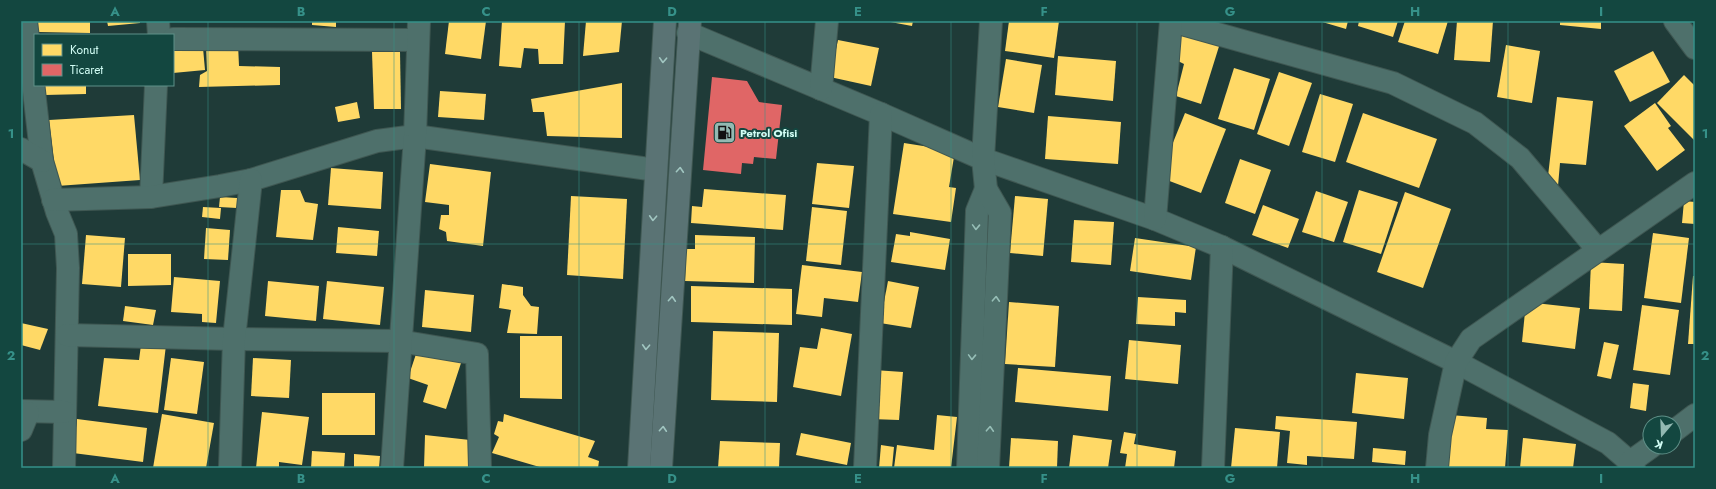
<svg xmlns="http://www.w3.org/2000/svg" width="1716" height="489" font-family="Jost,sans-serif">
<rect width="100%" height="100%" fill="#1f3b38"/>
<g fill="#ffd966">
<polygon points="38,21 90,21 90,33 38,32"/>
<polygon points="107,21 140,21 140,23 108,26"/>
<polygon points="312,21 336,21 336,27 312,25"/>
<polygon points="449,21 486,21 481,59 445,54"/>
<polygon points="502,21 565,21 563,64 539,64 538,49 524,48 521,68 499,66"/>
<polygon points="586,21 622,21 619,52 583,56"/>
<polygon points="885,21 913,21 912,26"/>
<polygon points="1009,21 1059,21 1054,58 1005,51"/>
<polygon points="1319,21 1348,21 1346,29"/>
<polygon points="1359,21 1398,21 1393,37 1358,26"/>
<polygon points="1405,21 1448,21 1438,54 1398,42"/>
<polygon points="1457,21 1493,21 1490,62 1454,60"/>
<polygon points="1560,21 1601,21 1601,29 1560,25"/>
<polygon points="1182,28 1221,40 1201,104 1176,96 1184,64 1176,60"/>
<polygon points="838,40 879,48 871,86 830,77"/>
<polygon points="206,43 238,44 239,66 280,67 280,85 199,87 200,75 207,71"/>
<polygon points="1506,45 1540,51 1532,103 1497,97"/>
<polygon points="203,48 205,70 173,73 173,51"/>
<polygon points="1653,51 1670,82 1630,102 1614,71"/>
<polygon points="372,52 400,52 401,109 374,109"/>
<polygon points="1058,56 1116,61 1113,101 1055,95"/>
<polygon points="1006,59 1042,65 1034,113 998,107"/>
<polygon points="1234,68 1270,79 1254,130 1218,119"/>
<polygon points="1279,72 1312,83 1289,146 1257,134"/>
<polygon points="1684,75 1695,86 1695,141 1657,103"/>
<polygon points="622,83 622,138 547,136 544,112 533,112 531,99"/>
<polygon points="45,85 86,85 86,94 45,95"/>
<polygon points="440,91 486,94 484,120 438,117"/>
<polygon points="1320,94 1353,104 1335,162 1302,152"/>
<polygon points="1557,97 1593,101 1586,165 1560,163 1558,186 1547,185"/>
<polygon points="357,102 360,118 338,122 335,107"/>
<polygon points="1655,103 1671,126 1668,128 1685,150 1657,171 1624,126"/>
<polygon points="1185,113 1226,129 1201,193 1159,177"/>
<polygon points="1363,113 1437,139 1419,188 1346,162"/>
<polygon points="134,115 140,180 57,186 49,120"/>
<polygon points="1048,116 1121,122 1118,164 1045,159"/>
<polygon points="904,143 955,151 949,187 956,188 951,222 893,214"/>
<polygon points="1240,159 1271,170 1255,214 1225,203"/>
<polygon points="817,163 854,166 849,208 812,204"/>
<polygon points="430,164 491,172 483,246 447,241 446,232 439,229 441,215 449,215 449,205 425,202"/>
<polygon points="331,168 383,172 381,209 328,205"/>
<polygon points="704,189 786,195 783,230 691,223 692,206 702,207"/>
<polygon points="281,190 300,190 305,202 318,204 313,240 276,237"/>
<polygon points="1359,190 1398,202 1381,254 1343,242"/>
<polygon points="1316,191 1348,202 1334,242 1302,232"/>
<polygon points="1405,192 1451,209 1423,288 1377,272"/>
<polygon points="571,196 627,199 623,279 567,275"/>
<polygon points="1015,196 1048,199 1043,256 1010,253"/>
<polygon points="220,197 237,198 237,208 219,207"/>
<polygon points="1684,201 1695,202 1695,224 1682,223"/>
<polygon points="1263,205 1299,219 1288,248 1252,235"/>
<polygon points="203,207 221,208 220,219 202,217"/>
<polygon points="812,207 847,211 841,265 806,261"/>
<polygon points="1074,220 1114,222 1111,265 1071,262"/>
<polygon points="338,227 379,231 377,256 336,253"/>
<polygon points="206,228 230,230 228,260 204,259"/>
<polygon points="910,232 950,239 945,270 891,262 896,234 910,236"/>
<polygon points="1653,233 1689,238 1681,303 1644,298"/>
<polygon points="86,235 125,238 121,287 82,284"/>
<polygon points="695,235 755,237 754,283 685,281 686,249 695,249"/>
<polygon points="1135,238 1196,247 1191,280 1130,271"/>
<polygon points="128,254 171,254 171,285 128,286"/>
<polygon points="1591,262 1624,264 1622,311 1589,309"/>
<polygon points="802,265 862,272 858,302 824,298 822,317 796,314"/>
<polygon points="1693,276 1695,276 1695,344 1688,344"/>
<polygon points="174,277 220,281 216,323 202,322 202,314 171,312"/>
<polygon points="268,281 319,286 316,321 265,316"/>
<polygon points="327,281 384,287 380,325 323,319"/>
<polygon points="888,281 919,287 911,328 880,323"/>
<polygon points="502,284 523,287 523,295 531,306 539,307 537,334 507,333 511,310 499,308"/>
<polygon points="691,286 792,289 792,325 691,322"/>
<polygon points="425,290 474,295 471,332 422,327"/>
<polygon points="1138,297 1186,300 1186,313 1175,312 1175,326 1136,324"/>
<polygon points="1009,302 1059,306 1055,367 1005,364"/>
<polygon points="1526,302 1580,308 1575,349 1522,342"/>
<polygon points="1642,305 1679,310 1670,375 1633,370"/>
<polygon points="125,306 156,310 153,325 123,321"/>
<polygon points="21,323 48,329 40,350 21,345"/>
<polygon points="821,328 852,334 841,396 793,387 800,347 817,349"/>
<polygon points="713,331 779,333 777,402 711,400"/>
<polygon points="520,336 562,336 562,399 520,398"/>
<polygon points="1129,340 1181,345 1178,384 1125,379"/>
<polygon points="1604,342 1619,345 1611,379 1597,376"/>
<polygon points="141,345 166,345 158,413 98,406 104,358 139,360"/>
<polygon points="416,354 462,360 446,409 423,402 428,385 408,378"/>
<polygon points="171,358 204,362 197,414 164,410"/>
<polygon points="253,358 291,360 289,398 251,396"/>
<polygon points="1018,368 1111,376 1108,411 1015,402"/>
<polygon points="874,370 903,372 899,420 871,419"/>
<polygon points="1356,373 1408,378 1404,419 1352,413"/>
<polygon points="1633,383 1649,385 1646,411 1630,408"/>
<rect x="322" y="393" width="53" height="42"/>
<polygon points="262,412 309,417 302,465 279,462 279,468 256,468"/>
<polygon points="162,414 214,423 206,468 153,468"/>
<polygon points="504,414 595,441 588,457 599,461 598,468 543,468 492,453 499,437 494,434 498,421 503,422"/>
<polygon points="937,415 957,417 951,468 894,468 897,445 934,450"/>
<polygon points="1450,415 1487,418 1486,429 1508,430 1505,468 1445,468"/>
<polygon points="1276,416 1357,422 1354,459 1307,456 1307,465 1287,463 1290,431 1275,429"/>
<polygon points="77,419 147,428 143,462 73,453"/>
<polygon points="1235,428 1280,432 1277,468 1231,468"/>
<polygon points="1124,432 1136,434 1134,444 1176,451 1174,468 1125,468 1127,454 1120,453"/>
<polygon points="801,433 851,443 847,465 796,455"/>
<polygon points="425,435 470,440 468,468 424,468"/>
<polygon points="1073,435 1112,440 1108,468 1069,468"/>
<polygon points="1011,438 1058,441 1057,468 1009,468"/>
<polygon points="1523,438 1576,444 1573,468 1520,468"/>
<polygon points="720,441 780,443 779,468 718,468"/>
<polygon points="881,445 894,447 892,468 879,468"/>
<polygon points="1373,448 1406,451 1405,465 1372,462"/>
<polygon points="312,451 345,453 344,468 311,468"/>
<polygon points="354,454 380,456 379,468 354,468"/>
</g>
<polygon fill="#e06666" points="712,77 747,81 759,102 782,105 776,159 754,157 753,164 742,163 741,174 703,170"/>
<g fill="none" stroke-linecap="round" stroke-linejoin="round">
<defs>
<g id="minor">
<polyline points="26,21 42,161 57,212 66,234 68,268 64,468"/>
<polyline points="158,21 159,35"/>
<polyline points="1171,21 1393,83 1475,123 1520,158 1598,250"/>
<polyline points="1675,21 1695,48"/>
<polyline points="688,33 881,114 983,159 1155,219 1222,247 1456,362 1608,443 1630,462 1634,468"/>
<polyline points="173,39 418,40"/>
<polyline points="821,89 827,21"/>
<polyline points="21,149 42,161"/>
<polyline points="151,197 156,85"/>
<polyline points="53,200 151,197 220,186 251,180 377,141 415,136 656,170"/>
<polyline points="1155,219 1171,21"/>
<polyline points="67,335 234,339 399,341 477,354 480,468"/>
<polyline points="21,411 64,412"/>
<polyline points="21,430 28,413"/>
<polyline points="1674,431 1695,415"/>
<polyline points="1630,462 1651,447"/>
<polyline points="230,468 234,339 251,180"/>
<polyline points="392,468 415,136 419,21"/>
<polyline points="865,468 881,114"/>
<polyline points="968,468 977,211 986,189"/>
<polyline points="988,468 1000,213 986,189 983,159 991,21"/>
<polyline points="1213,468 1222,247"/>
<polyline points="1437,468 1440,435 1456,362 1471,339 1695,183"/>
</g>
<g id="major">
<polyline points="639,468 665,21"/>
<polyline points="661,468 690,21"/>
</g>
</defs>
<use href="#minor" stroke="#3f5752" stroke-width="24"/>
<use href="#major" stroke="#3f5752" stroke-width="24"/>
<use href="#minor" stroke="#4e706b" stroke-width="22"/>
<use href="#major" stroke="#5a7374" stroke-width="22"/>
</g>
<defs><path id="oneway-chevron" d="M-2-3.5L2.5 0L-2 3.5" fill="none" stroke-width="1.6" stroke-linecap="round" stroke-linejoin="round"/></defs>
<g stroke="#a1c6c1">
<use href="#oneway-chevron" transform="translate(663 60) rotate(93)"/>
<use href="#oneway-chevron" transform="translate(680 170) rotate(-86)"/>
<use href="#oneway-chevron" transform="translate(653 218) rotate(93)"/>
<use href="#oneway-chevron" transform="translate(672 299) rotate(-86)"/>
<use href="#oneway-chevron" transform="translate(646 347) rotate(93)"/>
<use href="#oneway-chevron" transform="translate(663 429) rotate(-86)"/>
</g>
<g stroke="#96beb6">
<use href="#oneway-chevron" transform="translate(976 227) rotate(92)"/>
<use href="#oneway-chevron" transform="translate(996 299) rotate(-87)"/>
<use href="#oneway-chevron" transform="translate(972 357) rotate(92)"/>
<use href="#oneway-chevron" transform="translate(990 429) rotate(-87)"/>
</g>
<path fill="none" stroke="#369189" stroke-width="1" stroke-opacity="0.55" d="M 208,21 L 208,468M 394,21 L 394,468M 579,21 L 579,468M 765,21 L 765,468M 951,21 L 951,468M 1137,21 L 1137,468M 1322,21 L 1322,468M 1508,21 L 1508,468M 21,244 L 1695,244"/>
<defs>
<symbol id="fuel-square" viewBox="-11 -11 22 22"><rect x="-9" y="-9" width="18" height="18" rx="4" fill="#93b9b2" stroke="#134740"/><path d="M-5.5-6h7V0h2V4h1.3V-2.5L3-4.5l.8-.8L6-3V5H2.5V1h-1V6h-7ZM-4.2-4.7v3.2H.2V-4.7Z" fill="#111"/></symbol>
</defs>
<g fill-rule="evenodd">
<use href="#fuel-square" x="712" y="120" width="25" height="25"/>
</g>
<g text-anchor="middle" stroke-width="4" stroke-linejoin="round" paint-order="stroke">
<g font-size="11" font-weight="bold" fill="#d1fdf4" stroke="#134740" text-anchor="start">
<text x="740" y="137">Petrol Ofisi</text>
</g>
</g>
<rect width="1716" height="489" fill="none" stroke="#134740" stroke-width="44"/>
<rect x="34" y="34" width="140" height="52" fill="#134740" stroke="#5f9088"/>
<rect x="42" y="44" width="20" height="12" fill="#ffd966" stroke="#5f9088"/>
<text x="70" y="54" font-size="12" fill="#d1fdf4">Konut</text>
<rect x="42" y="64" width="20" height="12" fill="#e06666" stroke="#5f9088"/>
<text x="70" y="74" font-size="12" fill="#d1fdf4">Ticaret</text>
<g transform="translate(1662 435) rotate(199)"><circle r="19" fill="#134740" stroke="#5f9088"/>
<path d="M0-3L7 15L0 10L-7 15Z" fill="#93b9b2"/>
<text y="-6" font-size="11" font-weight="bold" text-anchor="middle" fill="#d1fdf4">K</text>
</g>
<rect x="22" y="22" width="1672" height="445" fill="none" stroke="#369189" stroke-width="1.5"/>
<g font-size="13" text-anchor="middle" font-weight="bold" fill="#369189">
<text x="115" y="16">A</text>
<text x="301" y="16">B</text>
<text x="486" y="16">C</text>
<text x="672" y="16">D</text>
<text x="858" y="16">E</text>
<text x="1044" y="16">F</text>
<text x="1230" y="16">G</text>
<text x="1415" y="16">H</text>
<text x="1601" y="16">I</text>
<text x="11" y="138">1</text>
<text x="1705" y="138">1</text>
<text x="11" y="360">2</text>
<text x="1705" y="360">2</text>
<text x="115" y="483">A</text>
<text x="301" y="483">B</text>
<text x="486" y="483">C</text>
<text x="672" y="483">D</text>
<text x="858" y="483">E</text>
<text x="1044" y="483">F</text>
<text x="1230" y="483">G</text>
<text x="1415" y="483">H</text>
<text x="1601" y="483">I</text>
</g>
</svg>
